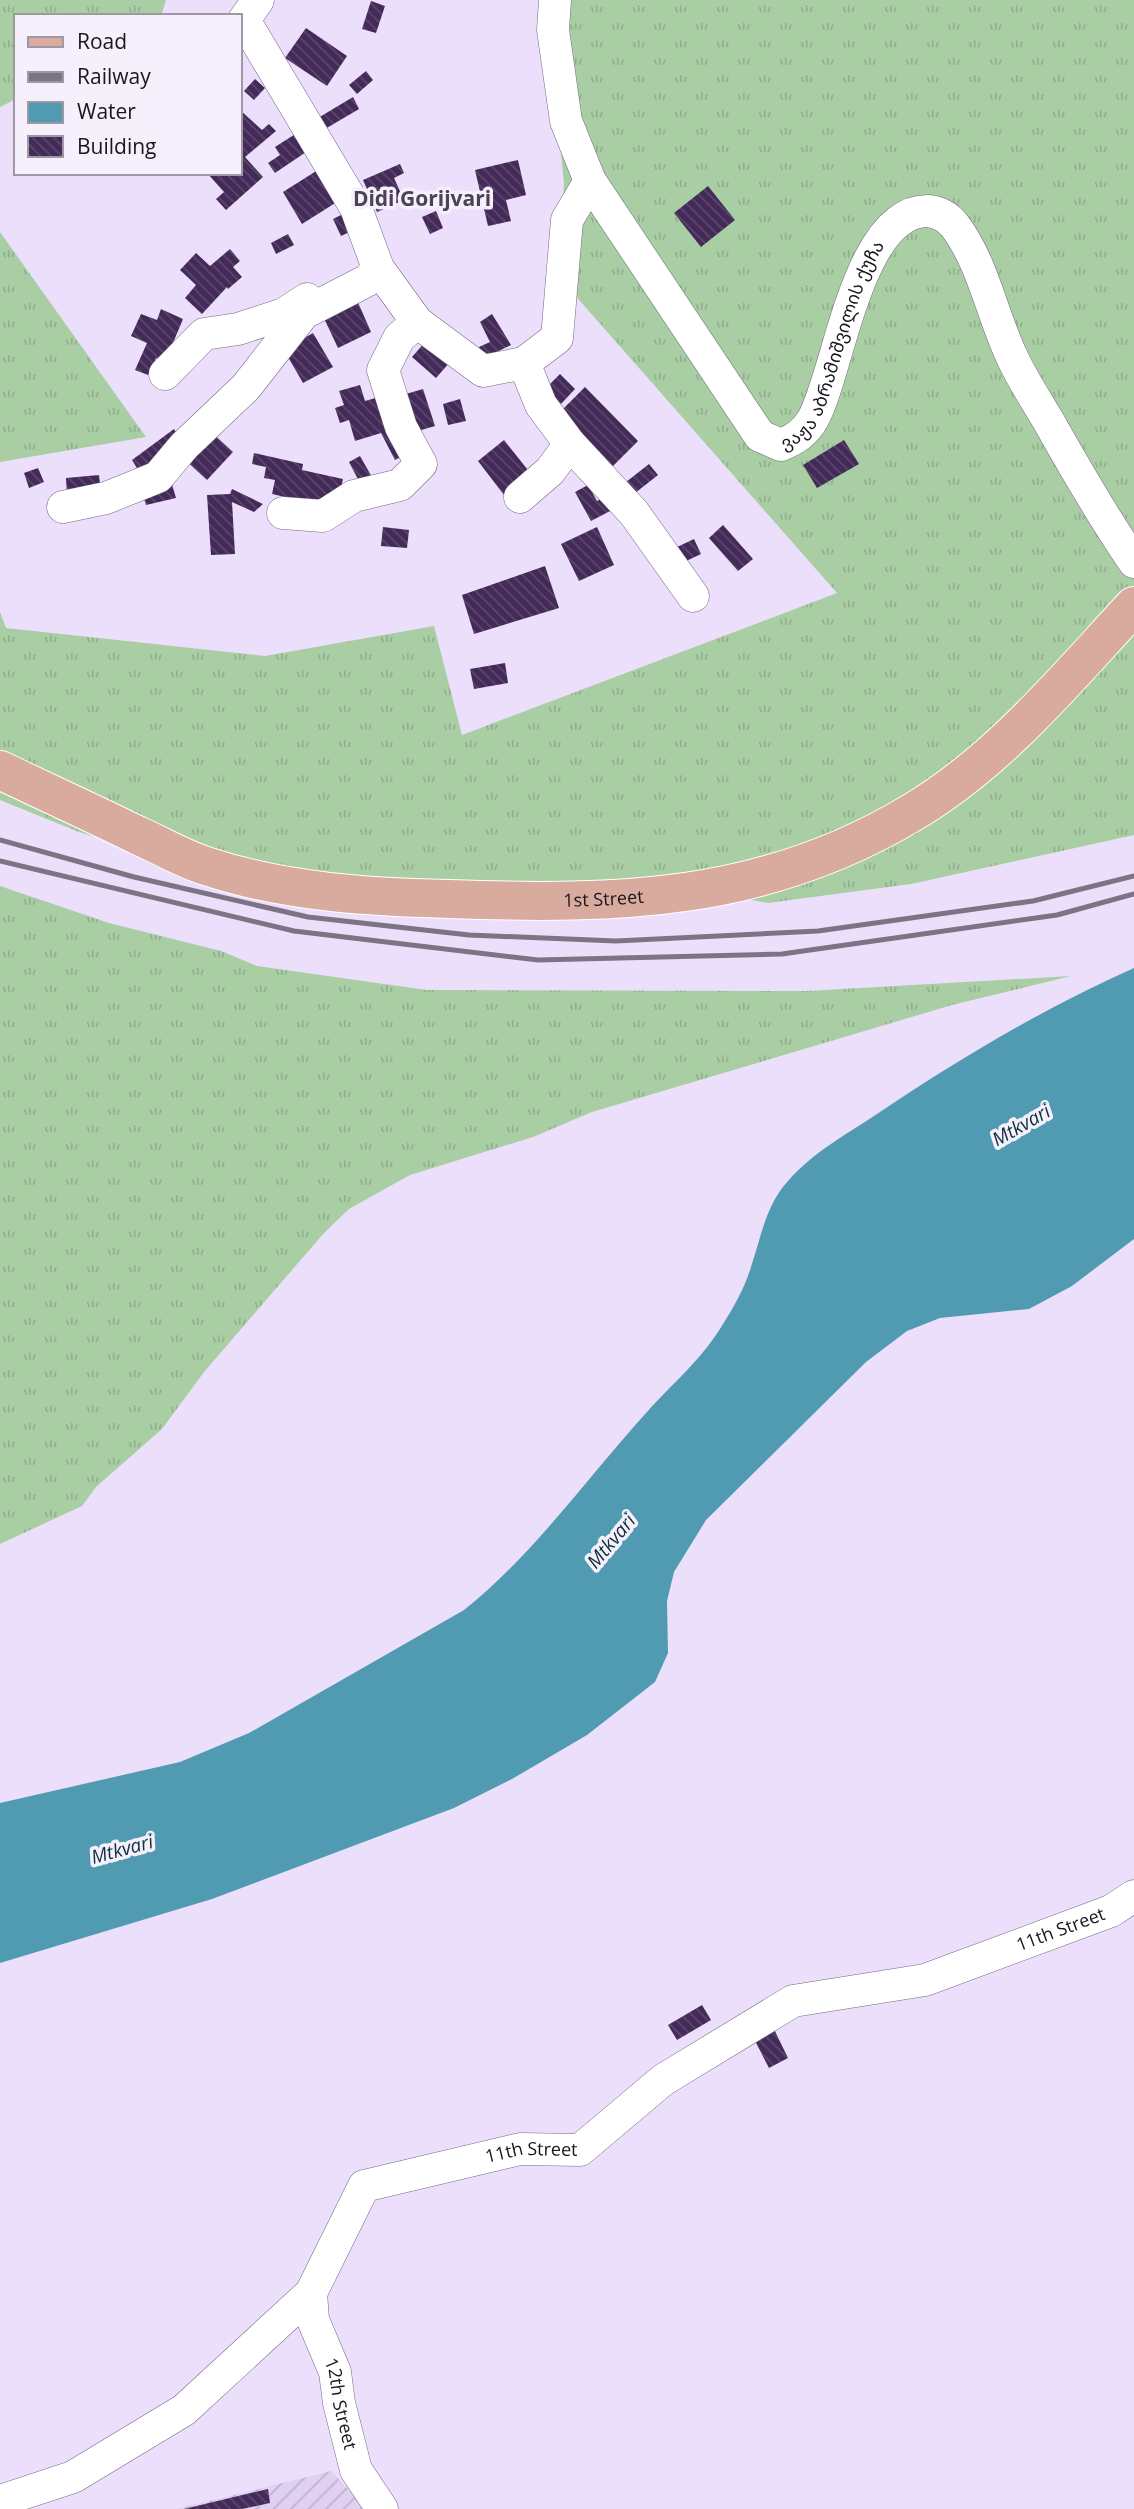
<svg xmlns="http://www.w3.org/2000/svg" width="1134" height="2509" font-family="'Open Sans','Noto Sans Georgian',sans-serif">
<defs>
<pattern id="industrial-furrows" width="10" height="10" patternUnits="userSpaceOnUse" patternTransform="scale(1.75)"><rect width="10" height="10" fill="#e0d0f1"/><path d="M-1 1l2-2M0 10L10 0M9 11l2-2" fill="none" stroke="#c0b2ce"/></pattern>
<pattern id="grass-tufts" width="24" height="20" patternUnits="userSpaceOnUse" patternTransform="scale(1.75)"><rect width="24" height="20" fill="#aacea4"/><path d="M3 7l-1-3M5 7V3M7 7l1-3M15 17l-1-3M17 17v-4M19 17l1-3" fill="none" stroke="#92b08d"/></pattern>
<pattern id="building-back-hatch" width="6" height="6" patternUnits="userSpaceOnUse" patternTransform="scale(1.75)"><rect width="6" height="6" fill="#432a58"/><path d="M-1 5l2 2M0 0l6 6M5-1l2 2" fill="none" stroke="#5b476c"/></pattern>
</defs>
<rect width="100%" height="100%" fill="#ecdffb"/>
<polygon fill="url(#industrial-furrows)" points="331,2471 367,2509 176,2509"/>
<g fill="url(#grass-tufts)">
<polygon points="0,0 166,0 161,16 16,16 16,99 0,107"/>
<polygon points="546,0 1134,0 1134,835 911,884 768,903 741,898 290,895 79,832 0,800 0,612 6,628 265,656 434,626 462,735 837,593 558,276 564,184"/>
<polygon points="0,232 146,437 0,462"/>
<polygon points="0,886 109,923 221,951 257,966 427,990 807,991 1071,976 952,1005 592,1112 533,1137 410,1175 349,1209 324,1233 204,1372 162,1429 96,1487 82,1506 0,1544"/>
</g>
<path fill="#509bb1" d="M 1134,968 L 1134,1239 L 1072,1286 L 1029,1309 L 940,1318 L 907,1331 L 866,1362 L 706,1520 L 674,1572 L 667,1601 L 668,1653 L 655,1682 L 587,1735 L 512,1779 L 454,1808 L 212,1899 L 0,1963 L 0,1803 L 180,1762 L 249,1733 L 464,1610 C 534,1554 587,1478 647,1412 C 673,1383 703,1358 723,1324 C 734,1307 745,1287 751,1267 C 761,1237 766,1205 788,1181 C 812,1153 847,1134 877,1114 C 959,1059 1044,1008 1134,968 Z"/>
<g fill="url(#building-back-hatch)">
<polygon points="371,1 385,6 376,33 362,29"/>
<polygon points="306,28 347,56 327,86 285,58"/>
<polygon points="366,71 373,80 357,94 349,85"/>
<polygon points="255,79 265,88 254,100 244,91"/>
<polygon points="353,97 359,109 325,129 318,118"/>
<polygon points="240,110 262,130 269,124 276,131 245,157 263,177 226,210 216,199 224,192 207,173 240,173"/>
<polygon points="300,131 312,148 275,173 268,163 280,155 275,147"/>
<polygon points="518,160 526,195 506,200 511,221 488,226 475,170"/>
<polygon points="400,164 404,173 394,178 404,200 377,212 363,180"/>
<polygon points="321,168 340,200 302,224 283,192"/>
<polygon points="708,186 735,220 701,247 674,213"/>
<polygon points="436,211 443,228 430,234 422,217"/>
<polygon points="347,212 356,229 341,236 333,219"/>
<polygon points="288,234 294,245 276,254 271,243"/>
<polygon points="230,249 240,261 233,267 242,277 228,289 227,287 202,314 185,298 196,285 180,270 196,253 210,266"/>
<polygon points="356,298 371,332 338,348 322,314"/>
<polygon points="161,309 183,319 165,362 156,358 148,375 135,370 147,343 131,336 141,314 157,320"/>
<polygon points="492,314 511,345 484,358 479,347 490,342 480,322"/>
<polygon points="313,333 333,367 303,383 284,350"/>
<polygon points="426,341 450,362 436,378 412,357"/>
<polygon points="560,374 575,389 561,404 546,388"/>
<polygon points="360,385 365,401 379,397 408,453 395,460 381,433 355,441 349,420 340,423 335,408 344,405 339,391"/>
<polygon points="585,387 638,441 611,468 558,414"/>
<polygon points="423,389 435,426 411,433 399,396"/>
<polygon points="460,399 466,421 448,425 443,404"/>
<polygon points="174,429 181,441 140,473 132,460"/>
<polygon points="209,430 233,452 207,480 183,458"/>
<polygon points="504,440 531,474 504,495 478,461"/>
<polygon points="844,440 859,464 817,488 803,465"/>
<polygon points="254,453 303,464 302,470 343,479 338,502 329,507 272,494 275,480 264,478 266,467 252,464"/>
<polygon points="360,456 373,479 361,485 349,462"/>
<polygon points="649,464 658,475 630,497 621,486"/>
<polygon points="38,468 44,482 29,488 24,473"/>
<polygon points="99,475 101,493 67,496 66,478"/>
<polygon points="171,481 176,498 146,505 141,488"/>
<polygon points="588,485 597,501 605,497 612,510 591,521 575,492"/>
<polygon points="232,489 263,504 254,512 232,502 235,554 211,555 207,495 230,494"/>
<polygon points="723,525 753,559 738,571 709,538"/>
<polygon points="383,527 409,530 407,548 381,546"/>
<polygon points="597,527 614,565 579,581 561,544"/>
<polygon points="694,539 701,554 682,563 675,548"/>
<polygon points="545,566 559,608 474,634 462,595"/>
<polygon points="505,663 508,683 474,689 470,669"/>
<polygon points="702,2005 711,2020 677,2040 668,2025"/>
<polygon points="771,2023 788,2058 769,2068 751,2033"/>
<polygon points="268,2489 270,2503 242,2509 184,2509"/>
</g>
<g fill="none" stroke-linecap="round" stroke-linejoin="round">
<defs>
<g id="minor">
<polyline points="258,0 244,20 356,208 378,268 417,322 399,338 383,370 401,427 421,464 400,485 354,496 323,516 283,513"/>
<path id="s1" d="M 555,0 L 553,30 L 566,121 L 590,181 L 760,436 L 781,445 C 795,439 805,433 813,419 C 839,372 857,210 928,211 C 938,212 948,217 955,226 C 983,263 992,315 1012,357 C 1022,379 1036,400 1049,422 C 1076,470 1103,517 1134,562"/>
<polyline points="590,181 567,220 557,338 524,363 541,405 570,444 634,513 693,596"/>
<polyline points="417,322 483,371 524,363"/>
<polyline points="165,374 204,334 238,329 284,314 307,299"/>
<polyline points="520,497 550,471 570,444"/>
<polyline points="63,507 106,498 158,477 184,446 246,387 304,313 368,280 378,268"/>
<path id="s2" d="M 311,2293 L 313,2320 L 335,2372 L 339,2403 L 356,2470 L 382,2509"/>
<path id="s3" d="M 0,2501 L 73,2477 L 184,2410 L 311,2293 L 364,2186 L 520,2149 L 580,2150 L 663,2080 L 793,2001 L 925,1980 L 1111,1911 L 1134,1896"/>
</g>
<g id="major">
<path id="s4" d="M 0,770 C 46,792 92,813 137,835 C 160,845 183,859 206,866 C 284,892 368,897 449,899 C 618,905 764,902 913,812 C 1000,760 1066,679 1134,606"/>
</g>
</defs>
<use href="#minor" stroke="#746880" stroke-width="33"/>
<use href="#major" stroke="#fff" stroke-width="40"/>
<use href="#minor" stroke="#fff" stroke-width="32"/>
<use href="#major" stroke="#d8ab9e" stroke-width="38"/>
<g stroke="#7c7385" stroke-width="5">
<polyline points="0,840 134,877 308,917 469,935 616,941 818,931 1033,901 1134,876"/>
<polyline points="0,861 294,931 538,960 782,954 1057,915 1134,894"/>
</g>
</g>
<g text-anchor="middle" stroke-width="7" stroke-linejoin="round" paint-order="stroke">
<g font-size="18" fill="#1a151e" stroke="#f5f0fb">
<text dy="6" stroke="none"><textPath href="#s1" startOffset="632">ვაჟა აბრამიშვილის ქუჩა</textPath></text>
<text dy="6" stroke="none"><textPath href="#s4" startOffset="628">1st Street</textPath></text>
<text dy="6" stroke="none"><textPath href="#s3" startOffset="1258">11th Street</textPath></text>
<text dy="6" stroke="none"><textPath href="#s3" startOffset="670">11th Street</textPath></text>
<text dy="6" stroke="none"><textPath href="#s2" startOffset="116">12th Street</textPath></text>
</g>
<g font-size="19" font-style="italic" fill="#0c313b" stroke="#f5f0fb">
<text transform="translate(1021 1125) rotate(-30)" y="7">Mtkvari</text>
<text transform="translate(611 1541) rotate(-50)" y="7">Mtkvari</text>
<text transform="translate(122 1849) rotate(-15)" y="7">Mtkvari</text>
</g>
<g font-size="21" font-weight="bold" fill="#4c4157" stroke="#f5f0fb">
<text x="422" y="206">Didi Gorijvari</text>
</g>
</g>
<rect x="14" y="14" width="228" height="161" fill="#f5f0fb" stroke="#9d98a3" stroke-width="2"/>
<rect x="28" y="37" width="35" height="10" fill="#d8ab9e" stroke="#9d98a3" stroke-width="2"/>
<text x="77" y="49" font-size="21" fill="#1a151e">Road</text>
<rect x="28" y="72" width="35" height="10" fill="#7c7385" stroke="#9d98a3" stroke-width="2"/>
<text x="77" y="84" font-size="21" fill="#1a151e">Railway</text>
<rect x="28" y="102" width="35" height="21" fill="#509bb1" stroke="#9d98a3" stroke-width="2"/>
<text x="77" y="119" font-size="21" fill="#1a151e">Water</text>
<rect x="28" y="136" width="35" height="21" fill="url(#building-back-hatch)" stroke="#9d98a3" stroke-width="2"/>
<text x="77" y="154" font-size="21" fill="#1a151e">Building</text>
</svg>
